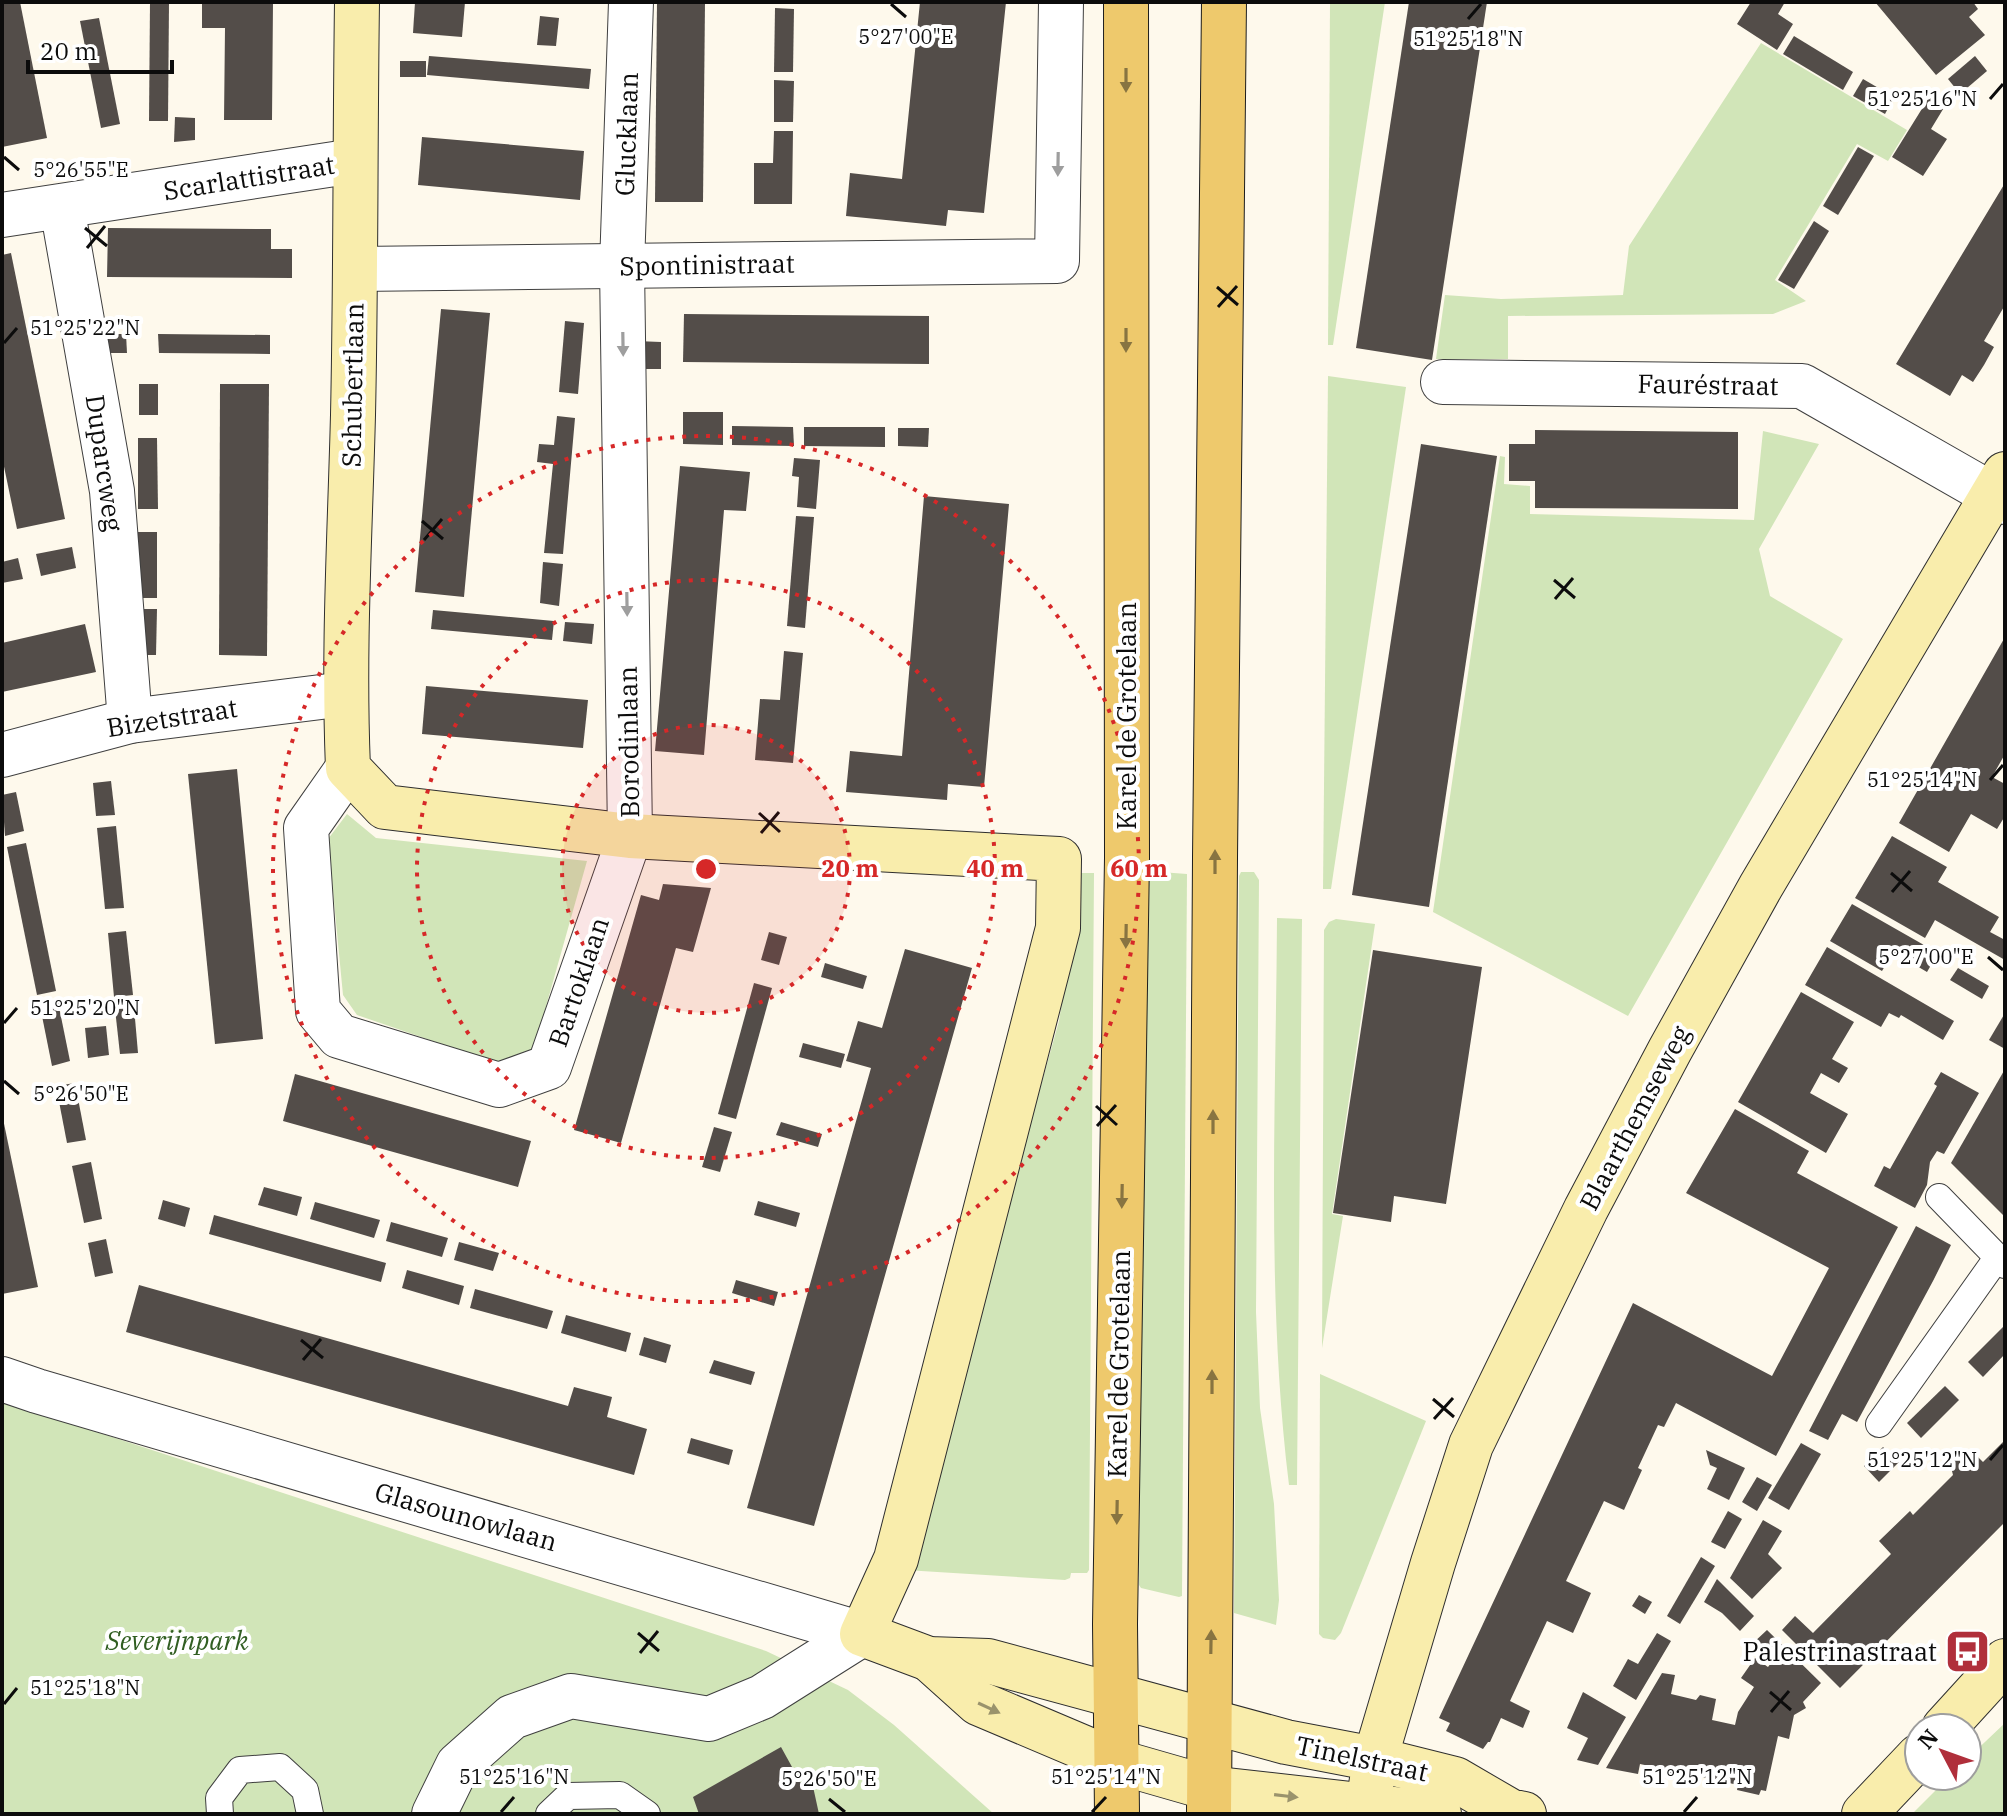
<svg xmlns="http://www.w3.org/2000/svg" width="2007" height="1816" font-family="'IBM Plex Serif',serif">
<rect width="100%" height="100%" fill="#fef9ec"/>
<g fill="#d1e5b8">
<polygon points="1330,2 1385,2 1333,345 1328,345"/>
<polygon points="1761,43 1907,130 1888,161 1857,144 1775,280 1806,301 1773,314 1508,316 1508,359 1436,359 1445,295 1501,299 1623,295 1629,246"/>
<polygon points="1328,376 1406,387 1331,889 1323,889"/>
<polygon points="1763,431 1819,444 1759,549 1770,596 1843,639 1628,1016 1433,912 1500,456 1505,457 1504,484 1530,486 1530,514 1754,520"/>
<polygon points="347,814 376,838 587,861 534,1049 497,1063 357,1015 343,995 328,839"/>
<polygon points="1147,871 1187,874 1182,1596 1179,1597 1141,1588 1139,1585 1144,874"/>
<polygon points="1241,872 1254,872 1259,880 1256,1312 1260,1408 1274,1504 1279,1600 1276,1625 1234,1613 1239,876"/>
<polygon points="1079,873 1094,873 1089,1570 1087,1573 1071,1573 1070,1578 1065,1580 905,1570 1059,1021 1074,924"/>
<path d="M 1277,918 L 1302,919 L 1297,1485 L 1289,1485 C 1266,1297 1276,1107 1277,918 Z"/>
<polygon points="1336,919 1375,924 1332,1214 1343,1216 1322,1348 1324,930 1329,922"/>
<polygon points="1320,1374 1426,1421 1341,1633 1335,1640 1323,1638 1319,1634"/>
<polygon points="2,1401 766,1651 848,1690 894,1725 994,1814 2,1814"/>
<polygon points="2005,1723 2005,1814 1912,1814 1950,1776 1967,1776 1967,1759"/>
</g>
<g fill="#534d49">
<polygon points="2,2 20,2 47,138 2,147"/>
<polygon points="150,2 169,2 168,121 149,121"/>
<polygon points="202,2 273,2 272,120 224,120 225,28 202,28"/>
<polygon points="415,2 465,2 462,37 413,33"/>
<polygon points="657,2 705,2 703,202 655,202"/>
<polygon points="920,2 1006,2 984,213 948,210 946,226 846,216 850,173 902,179"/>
<polygon points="1409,2 1487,2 1432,360 1356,348"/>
<polygon points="1751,2 1785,2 1778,14 1793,24 1777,50 1737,24"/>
<polygon points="1875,2 1973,2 1978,9 1969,17 1985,35 1936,75"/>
<polygon points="775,8 794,9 793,72 774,72"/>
<polygon points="540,16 559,18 556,46 537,45"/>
<polygon points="99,18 120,124 101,128 80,21"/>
<polygon points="1794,36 1853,72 1843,90 1783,54"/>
<polygon points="429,56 591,69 589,89 427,75"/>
<polygon points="1975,56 1987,71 1960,94 1948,79"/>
<rect x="400" y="61" width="26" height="16"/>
<polygon points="1863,79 1894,97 1885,114 1853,96"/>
<polygon points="774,80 794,81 793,122 774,122"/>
<polygon points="1933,91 1948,101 1931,129 1947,139 1923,176 1892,157"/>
<polygon points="175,117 195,118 195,140 174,142"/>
<polygon points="774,131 793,131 792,204 754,204 754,163 773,163"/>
<polygon points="422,137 584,151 580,200 418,185"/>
<polygon points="1858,147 1874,156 1838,215 1823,206"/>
<polygon points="2005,183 2005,305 1984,341 1994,347 1984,365 1973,382 1962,375 1950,396 1896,364"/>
<polygon points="1814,221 1829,231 1794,289 1778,280"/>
<polygon points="108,228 271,229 271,249 292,249 292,278 107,277"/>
<polygon points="11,253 65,519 17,529 2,457 2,255"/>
<polygon points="441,309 490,313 464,597 415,592"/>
<polygon points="684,314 929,316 929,364 683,362"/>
<polygon points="565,321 584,323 578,394 559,392"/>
<polygon points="106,334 126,334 127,353 106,353"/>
<polygon points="158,334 270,335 270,354 159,353"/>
<polygon points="636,341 661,342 661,369 636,369"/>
<rect x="139" y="384" width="19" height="31"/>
<polygon points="220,384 269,384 267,656 219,655"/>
<polygon points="683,412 723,412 723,445 683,444"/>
<polygon points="557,416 575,418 563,554 544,553 553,464 537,462 539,444 554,445"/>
<polygon points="732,426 793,427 794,446 732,445"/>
<polygon points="804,427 885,427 885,447 804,446"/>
<polygon points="898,428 929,428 928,447 898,446"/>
<polygon points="1535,430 1738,432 1738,509 1535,508 1535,481 1509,481 1509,444 1535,444"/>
<polygon points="138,438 157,438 158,509 138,509"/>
<polygon points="1421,444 1497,456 1429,907 1352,895"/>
<polygon points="794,458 820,460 816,509 797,507 799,477 792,476"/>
<polygon points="680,466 750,472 746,511 724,510 704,755 655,751"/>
<polygon points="924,496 1009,504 984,787 948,784 947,800 846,792 850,751 902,756"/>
<polygon points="796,516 814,517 805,628 787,626"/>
<rect x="138" y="532" width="19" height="66"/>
<polygon points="72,547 76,568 41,576 36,554"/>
<polygon points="18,558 23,579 2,583 2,562"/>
<polygon points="543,562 563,564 559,606 540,603"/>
<polygon points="137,609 157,609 156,655 137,655"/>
<polygon points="433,610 554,621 552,640 431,629"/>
<polygon points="565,622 594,624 592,644 563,641"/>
<polygon points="85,624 96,672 2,692 2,643"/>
<polygon points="2005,637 2005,754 1992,777 2005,784 2005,816 1997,829 1971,814 1949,852 1899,823"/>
<polygon points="784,651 803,653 793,763 755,760 760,699 780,700"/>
<polygon points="426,686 588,700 583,748 422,734"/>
<polygon points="237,769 263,1039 215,1044 188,774"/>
<polygon points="111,781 115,815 96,816 93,783"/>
<polygon points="16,792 24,831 5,836 2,795"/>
<polygon points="116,826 124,908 105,909 97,828"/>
<polygon points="1892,836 1947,867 1938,882 1999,917 1990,932 2005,940 2005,960 1935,920 1925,938 1855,898"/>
<polygon points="26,843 56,991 37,995 7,847"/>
<polygon points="663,884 711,888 693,952 676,948 621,1143 574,1130 641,895 659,900"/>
<polygon points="1852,904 1938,953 1927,972 1893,952 1882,971 1830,941"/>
<polygon points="126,931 133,995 114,997 108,933"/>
<polygon points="769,932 787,937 779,965 761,960"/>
<polygon points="1827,947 1954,1021 1943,1040 1901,1015 1899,1018 1889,1013 1881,1027 1805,985"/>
<polygon points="905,949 972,968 814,1526 747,1508 871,1068 846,1061 858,1021 882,1028"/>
<polygon points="1373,950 1482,967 1446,1204 1394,1196 1391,1222 1333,1213"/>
<polygon points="825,963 867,976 863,989 821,977"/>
<polygon points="1958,968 1989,986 1982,999 1950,980"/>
<polygon points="754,983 772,988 736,1119 718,1114"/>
<polygon points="1801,992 1854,1022 1832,1059 1848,1068 1839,1083 1821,1073 1810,1093 1848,1114 1826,1153 1738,1102"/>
<polygon points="58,1002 70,1061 52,1066 40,1006"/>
<polygon points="134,1007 138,1053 120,1054 115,1009"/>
<polygon points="2005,1013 2005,1049 1989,1040"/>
<polygon points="106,1026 109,1055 88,1058 85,1028"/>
<polygon points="803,1043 845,1054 841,1068 799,1057"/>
<polygon points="2005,1069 2005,1217 1951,1163"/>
<polygon points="1941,1072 1979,1093 1944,1154 1937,1151 1930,1162 1927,1185 1915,1208 1874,1186 1884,1166 1890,1169 1937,1086 1934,1084"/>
<polygon points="295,1074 531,1141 518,1187 283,1121"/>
<polygon points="75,1083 86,1140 67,1143 56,1086"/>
<polygon points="1735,1109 1809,1151 1797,1173 1898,1227 1776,1456 1676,1403 1664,1427 1658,1425 1638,1468 1642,1470 1624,1510 1604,1501 1566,1581 1591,1593 1573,1633 1547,1621 1510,1701 1530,1711 1523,1728 1501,1718 1490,1742 1488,1742 1483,1749 1446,1731 1450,1723 1439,1718 1633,1303 1772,1376 1829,1268 1686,1193"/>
<polygon points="2,1114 38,1287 2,1294"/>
<polygon points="781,1122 822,1134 818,1147 776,1135"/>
<polygon points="714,1127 732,1132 720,1172 702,1167"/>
<polygon points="91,1162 102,1219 84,1223 72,1166"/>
<polygon points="264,1187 302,1197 297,1216 258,1205"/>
<polygon points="163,1200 190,1208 185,1227 158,1219"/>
<polygon points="758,1201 800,1213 796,1227 754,1215"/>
<polygon points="315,1202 380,1220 374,1238 310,1219"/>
<polygon points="214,1215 386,1263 381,1282 209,1234"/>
<polygon points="391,1222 448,1238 442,1257 386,1241"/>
<polygon points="1916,1226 1951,1245 1933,1281 1857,1422 1842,1414 1828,1440 1809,1431"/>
<polygon points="106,1239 113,1273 95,1277 88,1243"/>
<polygon points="459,1242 499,1253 493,1271 454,1260"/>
<polygon points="407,1270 464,1286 459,1305 402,1288"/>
<polygon points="736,1280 778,1292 774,1306 732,1293"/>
<polygon points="139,1285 568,1406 574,1387 612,1397 607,1417 647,1429 634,1475 126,1332"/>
<polygon points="475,1289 553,1311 547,1329 470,1308"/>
<polygon points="566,1315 631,1333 626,1352 561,1333"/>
<polygon points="2005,1325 2005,1354 1983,1377 1968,1362"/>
<polygon points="644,1337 671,1345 666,1363 639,1355"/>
<polygon points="714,1360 755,1372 751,1385 709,1373"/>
<polygon points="1945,1386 1959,1400 1921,1438 1907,1423"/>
<polygon points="691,1438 733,1450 729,1465 687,1453"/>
<polygon points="2005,1440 2005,1522 1840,1688 1782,1630 1795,1616 1813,1633 1891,1554 1879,1541 1910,1511 1913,1515 1953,1475 1950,1463 1964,1450 1974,1453 1983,1462"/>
<polygon points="1801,1443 1821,1454 1789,1510 1768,1498"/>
<polygon points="1883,1447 1899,1462 1879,1482 1864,1466"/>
<polygon points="1706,1450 1745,1468 1729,1500 1707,1489 1717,1468 1710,1465"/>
<polygon points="1757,1477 1772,1485 1757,1511 1742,1502"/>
<polygon points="1728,1511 1742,1519 1725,1549 1711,1542"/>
<polygon points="1763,1520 1782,1531 1768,1554 1782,1568 1752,1599 1730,1578"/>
<polygon points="1701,1557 1715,1566 1680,1624 1667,1616"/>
<polygon points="1717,1579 1754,1616 1740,1631 1722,1613 1704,1602"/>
<polygon points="1639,1595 1652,1602 1645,1614 1632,1606"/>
<polygon points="1767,1630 1821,1683 1803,1702 1806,1708 1794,1715 1789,1739 1778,1736 1766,1791 1761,1790 1759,1795 1737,1790 1738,1785 1680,1772 1678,1777 1653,1772 1654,1767 1640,1764 1638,1774 1606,1768 1662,1673 1675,1675 1671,1694 1696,1700 1700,1695 1716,1699 1712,1720 1735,1725 1738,1712 1754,1687 1741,1678 1755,1658 1768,1667 1771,1663 1752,1644"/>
<polygon points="1657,1633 1671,1641 1636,1700 1613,1686 1628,1659 1638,1664"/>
<polygon points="1583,1692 1626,1717 1598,1765 1577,1760 1588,1738 1567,1728"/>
<polygon points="781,1747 802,1785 812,1782 819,1814 699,1814 693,1797"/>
</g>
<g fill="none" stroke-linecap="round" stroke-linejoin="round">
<defs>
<g id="lane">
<polyline points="1939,1197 2005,1265"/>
<polyline points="1879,1424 1997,1258"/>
<polyline points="220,1814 219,1798 240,1770 280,1767 305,1790 310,1814"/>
<polyline points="549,1814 568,1796 620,1795 647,1814"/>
</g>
<g id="street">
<polyline points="62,207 112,491 130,721"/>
<polyline points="2,215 354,161"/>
<polyline points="356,269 1057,261 1061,2"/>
<polyline points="1443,382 1802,386 2005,502"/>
<polyline points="2,755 130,721 345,694"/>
<polyline points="348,768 306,828 318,1011 339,1036 499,1085 549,1067 630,836 622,266 631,2"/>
<polyline points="2,1379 37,1391 862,1634"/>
<polyline points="434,1814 458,1765 512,1717 571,1696 709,1719 762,1697 862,1634"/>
</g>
<g id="secondary">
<path d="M 357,2 C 355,140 356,278 353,415 C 350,533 343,650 348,768 L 385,807 L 630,836 L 1059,859 L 1058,928 L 896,1559 L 862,1634 L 929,1659 L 988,1661 L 1286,1742 L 1375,1759 L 1455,1779 L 1510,1811 L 1524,1814"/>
<polyline points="929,1659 978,1703 1115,1761 1209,1788 1439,1814"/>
<polyline points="1944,1728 2005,1661"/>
<polyline points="1368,1806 1375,1759 1433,1563 1471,1445 1586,1209 1670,1050 1761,886 2005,474"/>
<polyline points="1864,1814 1919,1756"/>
</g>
<g id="primary">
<polyline points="1117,1814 1115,1624 1127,858 1126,2"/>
<polyline points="1209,1814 1215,858 1224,2"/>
</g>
</defs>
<use href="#lane" stroke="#3f3f3f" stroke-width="28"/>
<use href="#street" stroke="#3f3f3f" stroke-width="46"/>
<use href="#secondary" stroke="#2e2e2e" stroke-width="46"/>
<use href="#primary" stroke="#1d1d1d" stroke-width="46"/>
<use href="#lane" stroke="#fff" stroke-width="26"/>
<use href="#street" stroke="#fff" stroke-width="44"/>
<use href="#secondary" stroke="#f9edac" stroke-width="44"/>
<use href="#primary" stroke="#eec96c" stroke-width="44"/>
</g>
<defs><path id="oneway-solid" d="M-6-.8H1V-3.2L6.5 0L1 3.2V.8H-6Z" transform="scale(2)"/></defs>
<g fill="#887441">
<use href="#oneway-solid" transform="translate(1126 80) rotate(90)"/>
<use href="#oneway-solid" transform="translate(1126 340) rotate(90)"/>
<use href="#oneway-solid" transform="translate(1215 862) rotate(-90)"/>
<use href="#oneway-solid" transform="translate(1126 936) rotate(91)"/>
<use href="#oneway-solid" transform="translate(1213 1122) rotate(-90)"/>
<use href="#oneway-solid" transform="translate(1122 1196) rotate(91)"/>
<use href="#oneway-solid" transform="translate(1212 1382) rotate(-90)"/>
<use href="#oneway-solid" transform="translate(1117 1512) rotate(91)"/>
<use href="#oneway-solid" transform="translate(1211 1642) rotate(-89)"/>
</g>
<g fill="#9e9e9e">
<use href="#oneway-solid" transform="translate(1058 164) rotate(91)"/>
<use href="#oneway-solid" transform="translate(623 344) rotate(89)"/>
<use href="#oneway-solid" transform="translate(627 604) rotate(89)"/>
</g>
<g fill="#9a936c">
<use href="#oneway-solid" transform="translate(989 1708) rotate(25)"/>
<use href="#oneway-solid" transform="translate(1286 1796) rotate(7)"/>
</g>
<path fill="none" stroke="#0c0c0c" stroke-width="3" d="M 891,4 L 906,17M 1468,19 L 1481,4M 1990,99 L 2003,84M 4,157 L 19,170M 85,228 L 107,246M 87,248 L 105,226M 1217,287 L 1238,305M 1218,307 L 1237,286M 4,343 L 17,328M 422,521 L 443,539M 424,540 L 442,519M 1554,580 L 1575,598M 1555,599 L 1573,578M 1990,780 L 2003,765M 759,813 L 780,832M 761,833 L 779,812M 1891,873 L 1912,891M 1892,892 L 1910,871M 1988,957 L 2003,970M 4,1023 L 17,1008M 4,1081 L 19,1094M 1096,1106 L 1117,1125M 1097,1126 L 1116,1105M 301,1340 L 323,1358M 303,1360 L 321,1339M 1433,1399 L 1454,1417M 1434,1419 L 1453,1398M 1990,1460 L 2003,1445M 638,1633 L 659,1651M 640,1653 L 658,1631M 1770,1692 L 1791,1710M 4,1704 L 17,1688M 1771,1712 L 1789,1691M 829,1799 L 845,1812M 501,1812 L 514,1797M 1092,1812 L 1106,1797M 1684,1812 L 1697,1797"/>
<circle cx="706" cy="869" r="144" fill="#d62828" fill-opacity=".12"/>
<g fill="none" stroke="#d62828" stroke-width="4" stroke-dasharray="4 8">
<circle cx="706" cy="869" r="144"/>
<circle cx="706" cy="869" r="289"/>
<circle cx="706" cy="869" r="433"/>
</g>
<defs>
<symbol id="bus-square" viewBox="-11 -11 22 22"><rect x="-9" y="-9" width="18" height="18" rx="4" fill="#b02f3b" stroke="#fff"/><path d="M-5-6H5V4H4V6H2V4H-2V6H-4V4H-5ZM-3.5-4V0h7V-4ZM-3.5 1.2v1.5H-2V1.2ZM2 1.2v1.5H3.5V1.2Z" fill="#fff"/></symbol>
</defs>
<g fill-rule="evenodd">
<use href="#bus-square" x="1942" y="1626" width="51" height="51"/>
</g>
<g text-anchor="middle" stroke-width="8" stroke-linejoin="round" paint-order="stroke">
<g font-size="26" fill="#0c0c0c" stroke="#fff">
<text transform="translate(627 134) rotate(-88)" y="9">Glucklaan</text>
<text transform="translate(249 178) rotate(-9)" y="9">Scarlattistraat</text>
<text transform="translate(707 265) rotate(-1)" y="9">Spontinistraat</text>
<text transform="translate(353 385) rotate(-89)" y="9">Schubertlaan</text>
<text transform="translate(1708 385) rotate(1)" y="9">Fauréstraat</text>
<text transform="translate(104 463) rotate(82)" y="9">Duparcweg</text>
<text transform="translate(1127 716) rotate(-90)" y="9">Karel de Grotelaan</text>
<text transform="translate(172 718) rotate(-9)" y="9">Bizetstraat</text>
<text transform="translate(629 742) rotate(-91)" y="9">Borodinlaan</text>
<text transform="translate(579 982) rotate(-71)" y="9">Bartoklaan</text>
<text transform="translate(1635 1118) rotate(-62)" y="9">Blaarthemseweg</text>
<text transform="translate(1119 1364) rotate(-89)" y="9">Karel de Grotelaan</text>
<text transform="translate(466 1517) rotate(16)" y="9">Glasounowlaan</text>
<text transform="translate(1362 1759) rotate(12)" y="9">Tinelstraat</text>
</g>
<g font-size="26" font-style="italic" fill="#315e22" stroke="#fff">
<text x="177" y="1650">Severijnpark</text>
</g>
<g font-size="26" fill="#0c0c0c" stroke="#fff" text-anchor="end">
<text x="1937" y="1661">Palestrinastraat</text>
</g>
</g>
<g font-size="20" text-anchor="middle" fill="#0c0c0c" stroke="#fff" stroke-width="8" stroke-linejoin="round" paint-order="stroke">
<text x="906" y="44">5°27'00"E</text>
<text x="1468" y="46">51°25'18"N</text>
<text x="1922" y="106">51°25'16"N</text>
<text x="81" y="177">5°26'55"E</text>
<text x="85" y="335">51°25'22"N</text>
<text x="1922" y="787">51°25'14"N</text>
<text x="1926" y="964">5°27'00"E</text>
<text x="85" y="1015">51°25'20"N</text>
<text x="81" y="1101">5°26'50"E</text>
<text x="1922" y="1467">51°25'12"N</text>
<text x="85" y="1695">51°25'18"N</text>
<text x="514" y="1784">51°25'16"N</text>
<text x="1106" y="1784">51°25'14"N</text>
<text x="1697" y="1784">51°25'12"N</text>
<text x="829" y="1786">5°26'50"E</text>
</g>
<circle cx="706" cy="869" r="12" fill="#d62828" stroke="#fff" stroke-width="4"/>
<g font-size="24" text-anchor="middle" font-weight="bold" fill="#d62828" stroke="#fff" stroke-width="8" stroke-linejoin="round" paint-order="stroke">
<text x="850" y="877">20 m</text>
<text x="995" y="877">40 m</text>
<text x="1139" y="877">60 m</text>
</g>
<rect width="2007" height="1816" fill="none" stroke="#0c0c0c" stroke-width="8"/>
<g transform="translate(1943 1752) rotate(311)"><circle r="38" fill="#ffffff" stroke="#9e9e9e" stroke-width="2"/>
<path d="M0-6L14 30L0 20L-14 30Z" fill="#b02f3b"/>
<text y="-12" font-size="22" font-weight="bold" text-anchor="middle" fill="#0c0c0c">N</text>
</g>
<path d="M28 60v12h144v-12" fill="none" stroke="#0c0c0c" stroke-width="4"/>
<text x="40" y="60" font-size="24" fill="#0c0c0c" stroke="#ffffff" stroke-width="6" paint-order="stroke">20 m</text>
</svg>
